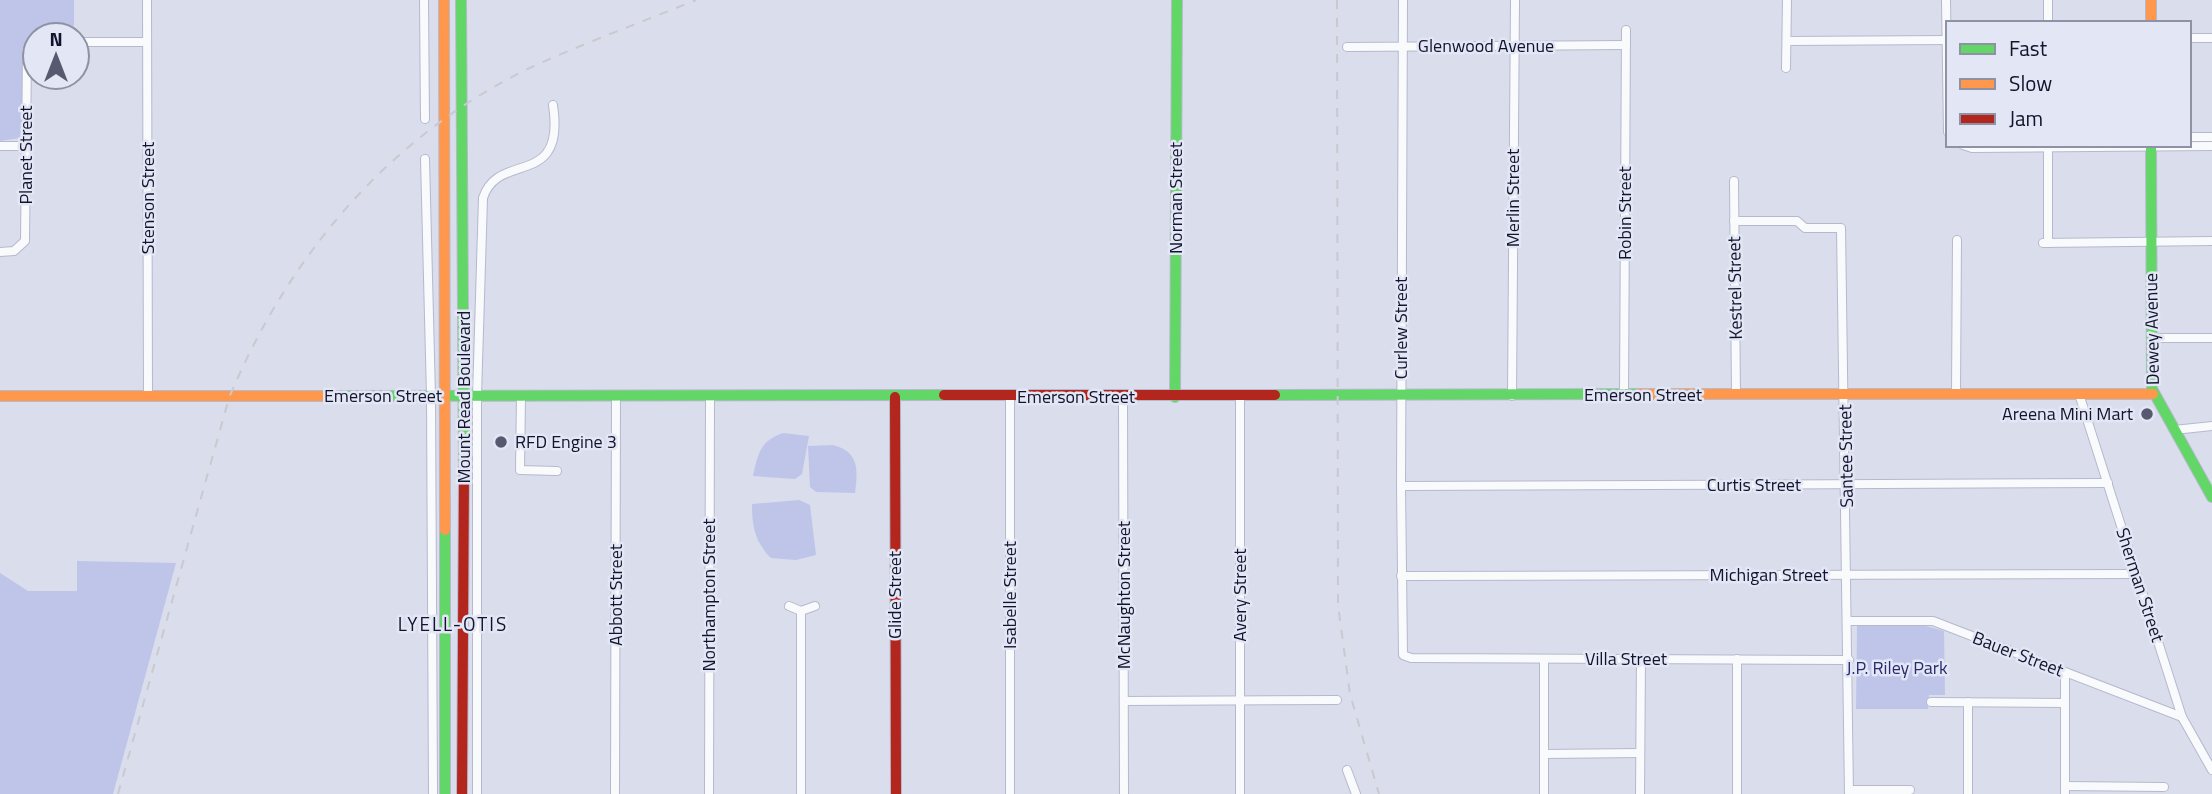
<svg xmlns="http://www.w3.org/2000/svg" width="2212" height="794" font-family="'Titillium Web',sans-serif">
<rect width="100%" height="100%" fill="#daddec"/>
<g fill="#bec5e9">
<polygon points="0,0 74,0 74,35 35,35 22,49 22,131 20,138 0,141"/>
<path d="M 783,433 L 809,436 L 802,474 L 795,479 L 753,476 C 758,453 760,441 783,433 Z"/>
<path d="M 833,445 C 859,452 858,469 855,493 L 816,492 L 810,487 L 808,446 Z"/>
<path d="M 799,500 L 810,505 L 816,555 L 796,560 L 771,558 C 755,542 752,527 752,504 Z"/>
<polygon points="77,561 176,563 113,794 0,794 0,573 28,591 77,591"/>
<polygon points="1857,626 1926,626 1944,631 1945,695 1929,695 1928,709 1856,709"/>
</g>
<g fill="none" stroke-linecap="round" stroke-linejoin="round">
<defs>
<g id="street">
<polyline points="147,0 148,397"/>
<polyline points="424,0 425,119"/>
<polyline points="1403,0 1401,486 1403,655 1411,658 1849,660"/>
<polyline points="1946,0 1948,132"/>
<polyline points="2048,0 2048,23"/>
<polyline points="2189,38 2212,38"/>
<polyline points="1787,41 1948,40"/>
<polyline points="77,42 147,42"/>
<polyline points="1347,47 1626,45"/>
<polyline points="1786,68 1787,0"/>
<polyline points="2189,137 2212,137"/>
<polyline points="1963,145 1972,148 2212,146"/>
<polyline points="2048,145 2048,243"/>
<polyline points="0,146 27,146"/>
<polyline points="425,159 431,396 433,794"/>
<polyline points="1734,181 1736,395"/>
<polyline points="1734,221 1797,221 1805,228 1841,228 1849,794"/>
<polyline points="2043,243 2212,241"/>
<polyline points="0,252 14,251 25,241 27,54 35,43"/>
<polyline points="2151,338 2212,338"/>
<polyline points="1956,394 1957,240"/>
<polyline points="2079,394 2182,717 2212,770"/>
<polyline points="1624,395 1626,30"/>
<polyline points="521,396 520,470 557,471"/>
<polyline points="1512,396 1515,0"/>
<polyline points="1010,397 1010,794"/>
<polyline points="1123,397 1124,794"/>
<polyline points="1240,397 1240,794"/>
<polyline points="2174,430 2212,426"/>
<polyline points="1401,486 2108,483"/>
<polyline points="1401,576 2137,574"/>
<polyline points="789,606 801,611 815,606"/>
<polyline points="801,611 801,794"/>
<polyline points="1848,621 1933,621 2182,717"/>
<polyline points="1544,659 1544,794"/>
<polyline points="1737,659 1737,794"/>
<polyline points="2065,673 2065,794"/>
<polyline points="1124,701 1337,700"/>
<polyline points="1931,702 2065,703"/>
<polyline points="1968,702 1968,794"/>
<polyline points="1544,754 1640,753"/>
<polyline points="1347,770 1356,794"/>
<polyline points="2065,786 2164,787"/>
<polyline points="1849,790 1910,790"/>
<path d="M 477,794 L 477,396 L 483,198 C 498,150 566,190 553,105"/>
<polyline points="615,794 616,396"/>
<polyline points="709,794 710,396"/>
<polyline points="1640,794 1641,658"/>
</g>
<g id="fast">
<polyline points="461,0 464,472"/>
<polyline points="2151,145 2152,389 2212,497"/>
<polyline points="1275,395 1639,394"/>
<polyline points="333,396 944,395"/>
<polyline points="1175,397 1177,0"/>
<polyline points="445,530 445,794"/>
</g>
<g id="slow">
<polyline points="444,0 445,530"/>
<polyline points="2151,0 2151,23"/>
<polyline points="1639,394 2153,394"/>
<polyline points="0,396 333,396"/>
</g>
<g id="jam">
<polyline points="944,395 1275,395"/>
<polyline points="895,397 896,794"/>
<polyline points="462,794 464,472"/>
</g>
</defs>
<use href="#street" stroke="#b6b9cd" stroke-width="10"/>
<use href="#fast" stroke="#b6b9cd" stroke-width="12"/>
<use href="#slow" stroke="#b6b9cd" stroke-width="12"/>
<use href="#jam" stroke="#b6b9cd" stroke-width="12"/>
<use href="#street" stroke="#f9fafc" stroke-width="8"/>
<use href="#fast" stroke="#63d668" stroke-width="10"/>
<use href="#slow" stroke="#ff974d" stroke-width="10"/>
<use href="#jam" stroke="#b3261e" stroke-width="10"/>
<g stroke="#c9c9ce" stroke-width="2" stroke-dasharray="9 9" stroke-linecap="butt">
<polyline points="1337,0 1338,605 1350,694 1379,794"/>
<path d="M 118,794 L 229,398 C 289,254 392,133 534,66 C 587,42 642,22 696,0"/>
</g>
</g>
<g fill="#575a6f" stroke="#e3e6f4" stroke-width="2.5">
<circle cx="2147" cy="414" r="7"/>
<circle cx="501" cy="442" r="7"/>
</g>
<g text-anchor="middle" stroke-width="5" stroke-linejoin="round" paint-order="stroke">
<g font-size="18" fill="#11142c" stroke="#e3e6f4">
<text x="1486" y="52">Glenwood Avenue</text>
<text transform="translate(26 155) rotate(-90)" y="6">Planet Street</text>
<text transform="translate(148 198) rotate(-90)" y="6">Stenson Street</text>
<text transform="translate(1176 198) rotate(-90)" y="6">Norman Street</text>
<text transform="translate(1513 198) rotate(-90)" y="6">Merlin Street</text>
<text transform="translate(1625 213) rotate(-90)" y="6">Robin Street</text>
<text transform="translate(1735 288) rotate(-91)" y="6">Kestrel Street</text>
<text transform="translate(1401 328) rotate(-90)" y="6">Curlew Street</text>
<text transform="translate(2152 329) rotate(-91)" y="6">Dewey Avenue</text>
<text x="1643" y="401">Emerson Street</text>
<text x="383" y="402">Emerson Street</text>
<text transform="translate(464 397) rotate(-90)" y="6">Mount Read Boulevard</text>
<text x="1076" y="403">Emerson Street</text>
<text transform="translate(1846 456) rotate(-91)" y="6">Santee Street</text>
<text x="1754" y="491">Curtis Street</text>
<text x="1769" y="581">Michigan Street</text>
<text transform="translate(2140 585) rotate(72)" y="6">Sherman Street</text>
<text transform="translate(616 595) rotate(-90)" y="6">Abbott Street</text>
<text transform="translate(709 595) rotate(-90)" y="6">Northampton Street</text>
<text transform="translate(895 595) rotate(-90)" y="6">Glide Street</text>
<text transform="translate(1010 595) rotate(-90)" y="6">Isabelle Street</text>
<text transform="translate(1124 595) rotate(-90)" y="6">McNaughton Street</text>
<text transform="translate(1240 595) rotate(-90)" y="6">Avery Street</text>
<text transform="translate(2018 654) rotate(21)" y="6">Bauer Street</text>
<text x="1626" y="665">Villa Street</text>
</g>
<g font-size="18" fill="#11142c" stroke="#e3e6f4" text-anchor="end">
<text x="2133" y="420">Areena Mini Mart</text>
<text x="515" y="448" text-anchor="start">RFD Engine 3</text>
</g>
<g font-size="18" fill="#292b6f" stroke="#e3e6f4">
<text x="1897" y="674">J.P. Riley Park</text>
</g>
<g font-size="19" letter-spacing="2" fill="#11142c" stroke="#e3e6f4">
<text x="453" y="631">LYELL-OTIS</text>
</g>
</g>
<rect x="1946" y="21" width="245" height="126" fill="#e3e6f4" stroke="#8f92a4" stroke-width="2"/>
<rect x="1960" y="44" width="35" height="10" fill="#63d668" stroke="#8f92a4" stroke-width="2"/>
<text x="2009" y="56" font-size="21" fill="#11142c">Fast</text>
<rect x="1960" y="79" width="35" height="10" fill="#ff974d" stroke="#8f92a4" stroke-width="2"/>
<text x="2009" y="91" font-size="21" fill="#11142c">Slow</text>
<rect x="1960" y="114" width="35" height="10" fill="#b3261e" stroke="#8f92a4" stroke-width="2"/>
<text x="2009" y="126" font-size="21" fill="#11142c">Jam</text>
<g transform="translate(56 56)"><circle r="33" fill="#e3e6f4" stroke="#8f92a4" stroke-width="2"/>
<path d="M0-5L12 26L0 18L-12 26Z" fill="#575a6f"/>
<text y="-10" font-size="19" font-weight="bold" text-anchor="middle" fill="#11142c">N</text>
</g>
</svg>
